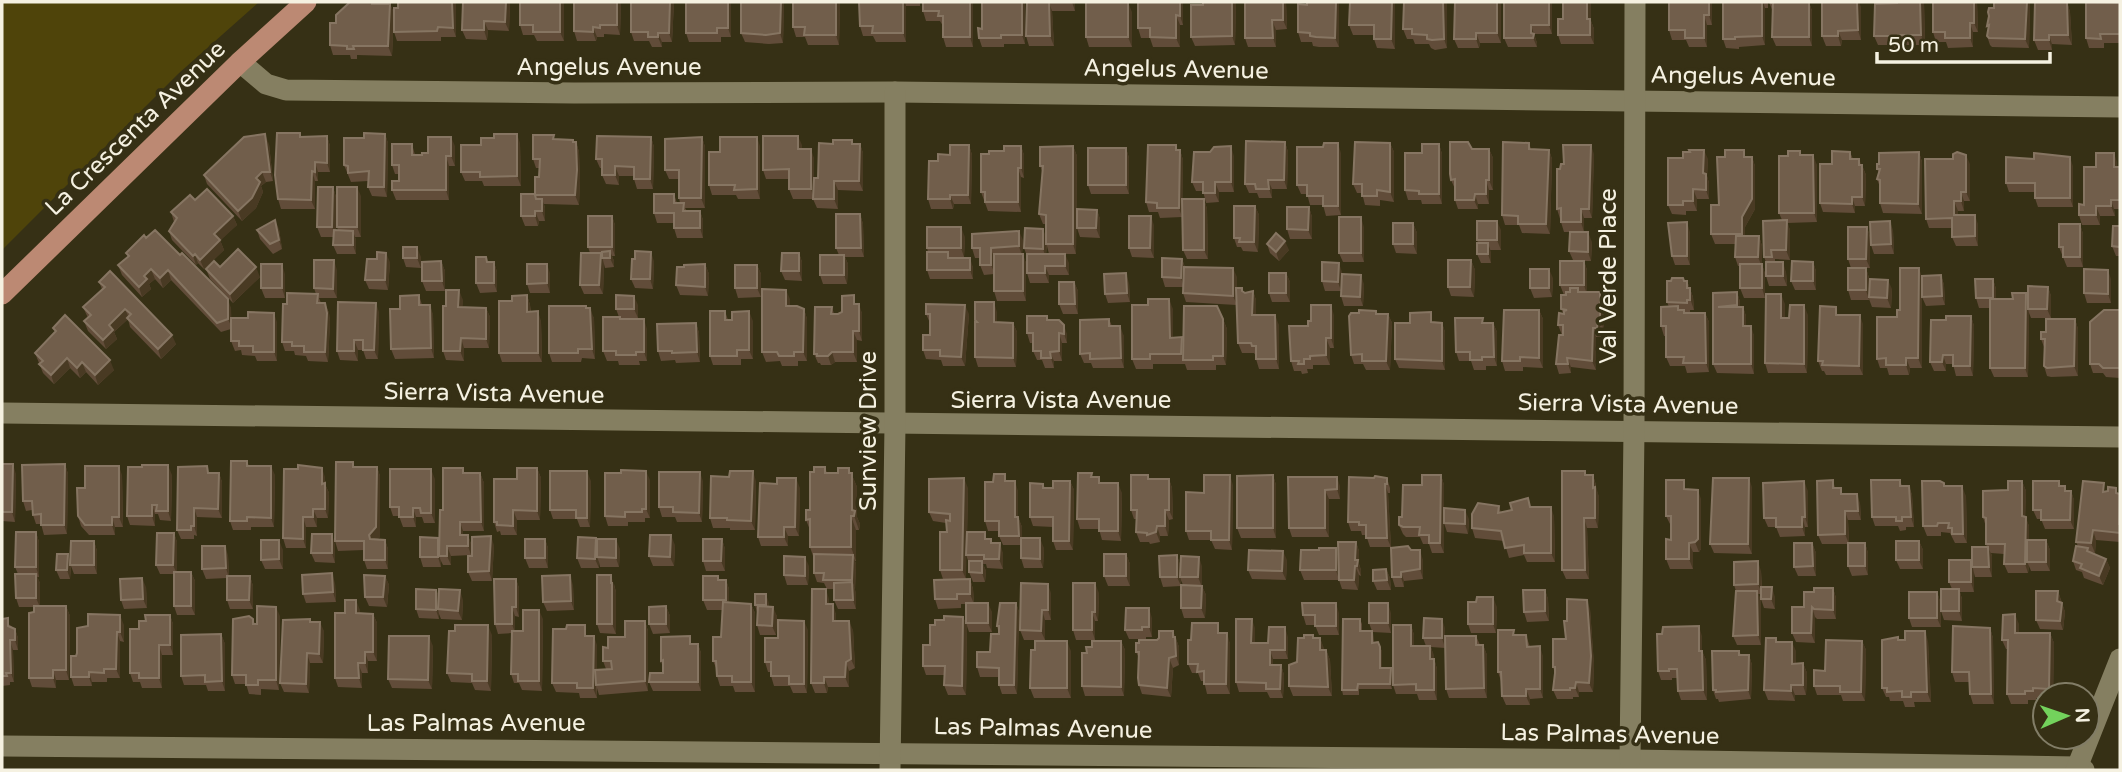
<svg xmlns="http://www.w3.org/2000/svg" width="2122" height="772" font-family="'Varela Round',sans-serif">
<rect width="100%" height="100%" fill="#363015"/>
<polygon fill="#4f440a" points="2,2 259,2 178,74 2,250"/>
<g fill="none" stroke-linecap="round" stroke-linejoin="round">
<g stroke="#857f61" stroke-width="21">
<polyline points="240,62 266,84 286,90 574,93 895,92 2120,107"/>
<polyline points="2,413 2120,437"/>
<polyline points="2,746 1630,760 2077,767 2084,770"/>
<polyline points="1630,760 1634,430 1635,2"/>
<polyline points="890,770 895,425 895,92"/>
<polyline points="2076,770 2120,659"/>
</g>
<polyline stroke="#bc8973" stroke-width="21" points="2,294 240,62 306,2"/>
</g>
<g fill="#614c39">
<polygon points="456,2 456,37 441,37 441,41 397,41 394,32 398,8"/>
<polygon points="463,2 510,2 509,31 488,30 487,40 466,39 462,30"/>
<polygon points="520,2 564,2 564,41 537,41 534,35 523,35 520,25"/>
<polygon points="574,2 621,2 620,35 604,34 604,37 597,37 596,41 577,41 574,31"/>
<polygon points="631,2 674,2 672,42 662,42 662,47 652,47 649,41 634,41 631,32"/>
<polygon points="731,2 731,37 721,37 721,42 689,42 686,33"/>
<polygon points="741,2 784,2 783,43 769,44 745,42 741,33"/>
<polygon points="793,2 839,2 840,5 839,45 808,45 805,37 796,37 793,27"/>
<polygon points="859,2 920,2 920,6 906,6 906,42 876,42 873,36 863,36 860,26"/>
<polygon points="923,2 973,2 973,47 946,47 943,37 943,26 940,21 926,21 923,11"/>
<polygon points="982,2 1025,2 1025,44 1004,44 1004,47 982,47 979,38 982,29"/>
<polygon points="1027,2 1075,2 1075,11 1052,11 1054,46 1029,46 1026,36"/>
<polygon points="1138,2 1183,2 1183,25 1180,25 1180,47 1153,47 1150,38 1141,38 1138,28"/>
<polygon points="1236,2 1235,45 1195,46 1191,37 1203,5"/>
<polygon points="1286,2 1287,29 1276,30 1276,47 1248,47 1245,38"/>
<polygon points="1307,2 1339,2 1339,47 1319,47 1313,46 1312,42 1301,42 1298,32 1307,5"/>
<polygon points="1350,2 1395,2 1395,49 1377,48 1374,39 1374,35 1353,35 1349,25"/>
<polygon points="1404,2 1447,2 1447,48 1435,50 1431,48 1429,44 1415,44 1413,39 1407,39 1403,29"/>
<polygon points="1501,2 1501,43 1480,43 1479,48 1458,48 1454,39"/>
<polygon points="1552,2 1552,34 1534,34 1537,43 1537,47 1508,47 1504,38"/>
<polygon points="1563,2 1591,2 1591,21 1594,29 1594,44 1561,44 1558,35 1563,19"/>
<polygon points="1712,2 1712,25 1707,25 1707,47 1689,47 1686,40 1672,40 1669,30"/>
<polygon points="1723,2 1768,2 1768,8 1765,8 1765,45 1739,47 1739,49 1726,48 1723,39"/>
<polygon points="1769,2 1809,2 1812,11 1812,46 1776,46 1772,37 1773,12"/>
<polygon points="1897,2 1924,2 1925,45 1901,45 1902,50 1895,50 1893,45 1878,45 1874,36 1897,3"/>
<polygon points="1977,2 1978,32 1973,32 1973,47 1948,48 1946,42 1936,42 1933,32"/>
<polygon points="1994,2 2030,2 2029,48 1992,47 1990,45 1987,36 1989,29 1987,26 1994,8"/>
<polygon points="2035,2 2067,2 2070,12 2072,45 2052,44 2052,50 2038,50 2034,40"/>
<polygon points="2104,3 2120,3 2120,43 2104,43 2104,48 2089,48 2086,38"/>
<polygon points="374,4 390,4 394,13 392,56 357,55 357,59 351,59 350,55 333,55 330,45 336,23"/>
<polygon points="1861,7 1861,40 1842,40 1841,46 1826,46 1822,36"/>
<polygon points="1132,12 1132,47 1089,47 1086,37"/>
<polygon points="300,133 301,137 327,136 330,146 330,172 318,172 318,181 315,181 315,209 281,209 278,199"/>
<polygon points="385,134 388,143 387,197 372,196 368,187 368,181 351,182 344,165 364,138"/>
<polygon points="651,137 654,147 653,189 637,189 634,179 634,176 619,176 619,185 606,184 602,175 602,168 600,168 596,159"/>
<polygon points="702,137 705,147 705,208 685,208 687,211 700,211 703,220 703,238 677,238 674,228 674,223 657,223 654,213 674,194 677,203 680,203 679,198 679,179 669,179 665,170"/>
<polygon points="555,139 573,140 574,142 576,142 579,152 580,180 579,205 544,204 545,208 545,221 539,221 538,226 525,226 521,216 535,194 539,177 540,168 536,168 533,159"/>
<polygon points="852,140 853,144 860,144 863,153 863,191 838,190 838,209 817,208 813,199 793,199 789,189 789,179 766,179 763,170 802,145 802,149 814,158 814,178 818,178 833,144"/>
<polygon points="1285,142 1288,152 1287,189 1272,189 1272,198 1259,198 1257,193 1249,193 1245,184"/>
<polygon points="520,143 521,186 484,186 482,181 465,181 461,172 481,145"/>
<polygon points="1390,143 1394,152 1394,202 1380,200 1380,206 1365,205 1362,193 1357,193 1353,184"/>
<polygon points="1529,143 1531,149 1549,150 1552,159 1550,234 1522,233 1519,225 1505,225 1502,215"/>
<polygon points="269,144 273,181 266,182 261,186 263,192 256,208 242,221 207,184 204,175"/>
<polygon points="412,144 415,155 422,155 455,146 455,166 449,166 449,200 396,200 392,190 399,181 399,174 395,174 392,165"/>
<polygon points="1439,144 1442,154 1442,204 1422,204 1421,200 1408,200 1405,190 1422,153"/>
<polygon points="969,145 972,155 971,204 954,204 953,209 931,209 928,199 938,161"/>
<polygon points="760,146 760,199 738,199 736,195 712,195 709,185 720,152"/>
<polygon points="1021,146 1024,155 1024,178 1021,177 1021,212 988,211 981,192 989,154"/>
<polygon points="1073,146 1077,156 1076,254 1049,254 1047,246 1046,254 1069,263 1069,275 1049,275 1049,283 1030,283 1027,273 1027,256 1024,248 1046,236 1046,224 1043,224 1039,214 1043,173 1040,166"/>
<polygon points="1126,148 1129,158 1129,194 1091,194 1088,185"/>
<polygon points="1472,149 1489,149 1493,158 1493,190 1489,190 1489,204 1478,204 1478,209 1458,209 1455,200 1455,189 1451,180"/>
<polygon points="1178,150 1180,150 1183,160 1182,217 1160,218 1158,212 1149,212 1146,202"/>
<polygon points="1850,152 1853,159 1862,165 1866,175 1865,206 1855,206 1855,213 1823,212 1820,203 1832,164"/>
<polygon points="1919,152 1922,162 1922,214 1883,213 1880,203 1880,187 1877,179 1879,173 1877,169 1879,164"/>
<polygon points="1341,153 1341,215 1326,216 1323,205 1310,205 1307,194 1301,194 1297,185"/>
<polygon points="1594,154 1592,218 1584,218 1584,232 1564,232 1557,209 1560,169 1564,164"/>
<polygon points="1802,155 1817,165 1817,222 1787,223 1790,230 1790,260 1775,259 1775,262 1786,272 1787,286 1769,286 1766,276 1766,262 1764,257 1782,220 1779,213"/>
<polygon points="1234,156 1234,192 1219,192 1219,202 1206,203 1203,191 1196,191 1192,182"/>
<polygon points="1746,157 1752,157 1755,166 1755,209 1745,227 1745,236 1759,236 1762,246 1762,264 1765,274 1765,298 1744,298 1740,288 1740,266 1738,266 1735,257 1735,244 1715,244 1711,234 1719,205"/>
<polygon points="1708,159 1707,176 1709,183 1709,199 1697,199 1697,211 1686,211 1686,215 1672,214 1668,205"/>
<polygon points="2117,162 2117,167 2120,167 2120,209 2114,209 2115,216 2100,216 2100,225 2082,225 2079,215 2084,205 2096,167"/>
<polygon points="1970,164 1970,201 1964,201 1964,211 1958,211 1958,215 1978,224 1978,246 1956,246 1952,237 1952,228 1929,228 1926,219"/>
<polygon points="2073,166 2073,207 2038,207 2035,198 2035,192 2009,192 2006,183"/>
<polygon points="333,187 336,197 336,230 338,230 337,227 361,196 361,237 355,237 356,240 356,254 337,254 333,245 334,237 321,237 317,227"/>
<polygon points="1204,199 1207,209 1208,259 1187,259 1183,250"/>
<polygon points="195,200 233,216 237,225 220,240 224,250 204,269 198,263 196,265 172,240 169,231 174,222 171,212"/>
<polygon points="1255,206 1259,215 1258,252 1243,251 1241,247 1237,247 1234,238"/>
<polygon points="1309,207 1312,217 1312,239 1290,239 1287,229"/>
<polygon points="1097,210 1100,219 1100,238 1080,237 1077,228"/>
<polygon points="860,214 863,224 864,257 845,257 848,264 847,284 823,284 820,275 839,255 836,248"/>
<polygon points="612,216 615,225 615,256 612,256 614,261 614,267 605,268 604,264 603,294 584,294 580,285 590,253 588,247"/>
<polygon points="1413,223 1417,233 1417,254 1396,253 1393,244"/>
<polygon points="2080,224 2083,234 2083,267 2067,267 2059,247"/>
<polygon points="1154,225 1154,258 1132,257 1129,248"/>
<polygon points="2120,226 2120,256 2116,256 2112,246"/>
<polygon points="1364,227 1364,262 1343,262 1339,253"/>
<polygon points="1867,227 1870,237 1870,268 1866,268 1869,278 1869,287 1892,289 1891,308 1872,307 1869,299 1869,300 1851,300 1848,290 1851,268 1848,259"/>
<polygon points="279,229 282,249 273,254 260,239 257,230"/>
<polygon points="1501,230 1501,250 1490,250 1491,263 1481,263 1477,254 1478,243 1477,240"/>
<polygon points="1893,230 1894,254 1874,254 1871,245"/>
<polygon points="1690,232 1690,265 1675,265 1672,256"/>
<polygon points="144,235 231,308 231,318 277,322 277,361 257,361 255,356 242,355 241,350 235,351 231,341 231,329 221,332 171,280 163,288 155,279 149,284 151,289 142,297 122,275 118,265 128,257 126,253"/>
<polygon points="965,237 964,257 973,267 973,279 930,279 927,270 928,252 927,248"/>
<polygon points="1023,240 1022,254 1026,263 1026,301 997,301 994,291 994,274 984,275 980,265 980,258 975,258 972,248"/>
<polygon points="1592,242 1591,261 1584,261 1587,270 1587,292 1604,302 1604,330 1601,330 1601,337 1596,337 1596,370 1571,367 1571,373 1559,374 1556,364 1562,335 1558,325 1563,313 1561,309 1564,295 1560,285 1573,260 1569,251"/>
<polygon points="1267,244 1289,250 1279,261 1270,253"/>
<polygon points="799,253 802,262 802,281 785,280 781,271"/>
<polygon points="421,257 421,268 406,267 403,258"/>
<polygon points="1182,259 1185,267 1237,277 1237,288 1245,293 1253,291 1256,300 1256,315 1279,325 1279,369 1259,369 1256,359 1256,356 1254,353 1242,353 1238,343 1236,305 1186,302 1183,293 1183,287 1165,287 1162,277"/>
<polygon points="1471,260 1475,270 1474,297 1451,296 1448,287"/>
<polygon points="441,261 445,271 445,291 426,291 422,281"/>
<polygon points="654,261 653,289 635,288 631,279"/>
<polygon points="390,262 388,290 369,289 365,280"/>
<polygon points="488,262 494,262 497,272 497,292 480,293 476,283"/>
<polygon points="1813,262 1816,271 1816,290 1795,290 1791,281"/>
<polygon points="705,264 709,274 708,296 680,295 676,285 684,267"/>
<polygon points="757,265 761,274 761,297 738,298 735,288"/>
<polygon points="220,267 260,277 233,303 210,279 206,269"/>
<polygon points="337,270 337,298 319,298 321,303 325,303 329,313 330,322 328,362 308,361 306,356 295,355 294,351 285,351 282,342 287,304 316,294 314,288"/>
<polygon points="1342,272 1342,274 1364,284 1363,306 1344,306 1341,296 1341,291 1325,291 1322,281"/>
<polygon points="550,273 550,293 530,293 527,284"/>
<polygon points="1286,273 1290,282 1290,302 1272,302 1269,293"/>
<polygon points="285,274 285,298 265,298 261,288"/>
<polygon points="1941,275 1944,285 1945,305 1926,306 1922,297 1922,287 1922,368 1910,368 1909,375 1889,375 1887,368 1880,368 1877,359 1900,310 1922,276"/>
<polygon points="1553,278 1552,297 1534,298 1530,288"/>
<polygon points="1993,279 1996,289 1996,299 2028,299 2048,287 2051,296 2051,318 2031,318 2029,313 2028,377 1994,377 1990,368 1990,308 1979,308 1976,298"/>
<polygon points="2111,279 2111,303 2087,303 2084,293"/>
<polygon points="1684,281 1687,281 1693,297 1694,310 1690,310 1690,312 1684,312 1685,313 1705,313 1709,322 1709,372 1687,373 1685,366 1670,366 1666,357 1666,336 1664,336 1661,326 1669,307 1667,302"/>
<polygon points="99,282 176,344 161,359 130,327 128,319 114,332 117,339 106,349 88,331 84,321 88,318 83,307 102,289"/>
<polygon points="1074,282 1078,291 1078,314 1063,314 1059,304"/>
<polygon points="1129,283 1130,302 1108,303 1105,294"/>
<polygon points="1737,292 1740,302 1740,307 1743,307 1746,316 1746,326 1754,335 1754,374 1717,373 1713,364 1713,293"/>
<polygon points="419,295 422,305 433,314 434,358 395,359 391,349 400,309"/>
<polygon points="527,295 530,305 531,312 541,321 542,362 502,362 499,353 512,301"/>
<polygon points="790,299 790,306 804,309 807,319 807,361 798,361 798,366 782,366 780,361 766,362 762,352"/>
<polygon points="463,300 462,307 486,308 490,317 489,348 464,348 464,361 446,360 443,351 446,306"/>
<polygon points="857,304 862,313 862,341 857,340 857,362 835,362 831,365 821,365 820,363 818,363 814,354 832,307 834,314 838,314"/>
<polygon points="1785,304 1785,318 1808,315 1807,373 1768,373 1765,363"/>
<polygon points="638,305 638,318 621,318 621,319 647,329 647,361 639,361 640,365 619,365 618,361 607,361 603,351 619,317 616,309"/>
<polygon points="586,306 594,318 595,359 582,358 581,362 552,362 549,353"/>
<polygon points="1173,309 1173,338 1182,337 1184,343 1223,319 1227,329 1226,365 1216,365 1216,370 1187,370 1185,364 1153,364 1153,369 1136,369 1132,359"/>
<polygon points="1539,310 1543,319 1543,368 1523,367 1523,371 1505,371 1502,361"/>
<polygon points="2120,310 2120,378 2106,377 2103,373 2093,373 2090,364"/>
<polygon points="725,311 728,320 753,321 753,359 741,359 741,365 713,365 710,356"/>
<polygon points="1376,311 1377,314 1388,314 1392,323 1390,370 1366,370 1363,364 1354,364 1351,355"/>
<polygon points="379,312 378,359 366,359 363,350 358,350 358,361 340,360 337,351"/>
<polygon points="997,312 997,322 1013,323 1017,332 1016,367 978,367 975,357 975,320"/>
<polygon points="926,314 969,314 965,366 943,366 941,360 926,359 923,350 930,335 930,323"/>
<polygon points="1334,315 1334,348 1330,348 1330,365 1313,365 1313,369 1307,369 1308,373 1302,374 1301,371 1294,371 1291,361 1311,321"/>
<polygon points="1839,315 1863,324 1863,375 1826,375 1824,371 1822,371 1818,361"/>
<polygon points="1971,316 1974,326 1973,376 1956,376 1953,364 1946,364 1946,371 1934,371 1930,362 1946,320"/>
<polygon points="1109,319 1112,326 1124,336 1124,368 1093,368 1091,363 1084,363 1080,354"/>
<polygon points="2075,319 2078,329 2078,376 2051,377 2047,376 2044,366 2044,347 2041,339 2046,332"/>
<polygon points="1048,320 1067,334 1067,343 1062,343 1062,361 1054,361 1054,368 1045,368 1042,360 1037,360 1033,351 1033,343 1030,343 1027,333"/>
<polygon points="1434,322 1442,323 1445,332 1445,370 1399,368 1395,359"/>
<polygon points="696,323 699,333 700,362 676,363 675,360 661,361 658,351"/>
<polygon points="1485,323 1493,323 1497,332 1497,366 1486,366 1486,370 1474,370 1471,361 1459,361 1456,352"/>
<polygon points="53,328 114,370 98,385 86,372 80,378 70,368 54,384 43,373 35,353 55,332"/>
<polygon points="247,461 249,466 275,475 274,527 251,527 251,530 233,530 230,521"/>
<polygon points="2,464 16,474 15,522 2,521"/>
<polygon points="65,464 68,474 67,534 44,535 41,524 36,524 33,515 32,510 26,511 23,501"/>
<polygon points="355,467 377,467 380,476 380,537 377,539 385,540 388,549 388,569 367,569 364,560 364,550 338,551 335,541"/>
<polygon points="825,467 827,473 851,473 857,487 857,517 860,524 859,530 856,530 856,561 855,561 856,564 855,590 856,609 838,609 834,600 834,589 827,589 824,583 817,582 814,573 814,559 810,547 810,530 806,520 810,510 814,472"/>
<polygon points="537,468 541,478 540,520 517,520 517,535 501,535 500,531 497,532 494,522 517,479"/>
<polygon points="1585,471 1586,475 1593,475 1596,485 1596,489 1599,497 1598,528 1587,528 1589,579 1566,579 1562,570"/>
<polygon points="209,473 219,473 222,482 222,518 197,517 197,536 194,535 194,539 181,539 177,530"/>
<polygon points="465,473 480,473 484,483 484,531 463,531 463,535 468,535 471,544 471,555 451,556 451,565 443,565 441,561 441,567 423,567 420,557 440,542 443,510"/>
<polygon points="122,475 123,527 115,527 115,535 89,535 81,526 78,516 85,488"/>
<polygon points="172,475 171,521 160,520 158,514 155,514 155,526 130,525 127,516"/>
<polygon points="1273,475 1276,485 1276,538 1241,538 1237,528"/>
<polygon points="1441,475 1444,485 1444,516 1469,519 1468,534 1447,532 1444,523 1444,553 1432,553 1429,544 1423,544 1420,537 1406,537 1403,534 1399,525 1402,517 1422,485"/>
<polygon points="325,477 325,484 329,493 328,518 317,518 317,527 306,527 306,548 286,548 283,538"/>
<polygon points="729,477 756,481 755,530 730,530 730,528 713,528 710,518"/>
<polygon points="1093,477 1101,483 1122,493 1121,541 1102,540 1099,529 1080,529 1077,519"/>
<polygon points="1288,477 1340,486 1340,499 1329,499 1329,537 1292,537 1289,528"/>
<polygon points="1387,478 1390,488 1390,493 1388,493 1391,547 1370,547 1366,535 1362,535 1361,531 1351,531 1348,522"/>
<polygon points="435,479 435,523 424,523 422,517 416,517 416,527 403,527 399,516 393,516 390,507"/>
<polygon points="1150,479 1169,479 1172,488 1173,519 1169,520 1168,536 1160,536 1160,542 1150,544 1149,542 1140,542 1136,532 1137,519 1134,519 1131,510"/>
<polygon points="650,480 650,518 645,518 645,522 628,522 628,526 608,526 605,516"/>
<polygon points="1833,480 1835,488 1843,494 1860,503 1861,520 1848,520 1849,543 1865,543 1868,553 1868,575 1852,576 1848,566 1848,544 1822,544 1818,535"/>
<polygon points="1900,480 1902,486 1909,486 1912,495 1914,527 1906,527 1906,530 1900,531 1898,526 1875,526 1872,517"/>
<polygon points="591,481 590,527 580,527 577,519 553,519 550,510"/>
<polygon points="703,481 702,522 677,522 675,517 662,517 659,507"/>
<polygon points="1008,481 1018,491 1018,517 1022,527 1022,538 1044,548 1043,568 1024,568 1021,558 1021,545 1003,545 999,536 999,531 988,531 985,521"/>
<polygon points="1070,481 1074,490 1073,550 1056,550 1053,541 1053,527 1033,526 1030,517 1043,484 1045,488 1053,488"/>
<polygon points="2022,481 2026,491 2025,517 2029,526 2029,540 2046,540 2050,550 2050,571 2031,571 2029,566 2028,573 2008,573 2004,564 2004,554 1991,553 1992,556 1992,577 1975,577 1974,573 1974,592 1960,592 1962,599 1962,621 1944,620 1941,611 1952,589 1949,582 1972,564 1987,547 1986,544 1986,527 1983,517 2008,490"/>
<polygon points="1233,485 1232,550 1215,549 1211,540 1189,540 1186,531 1204,493"/>
<polygon points="1945,486 1966,496 1967,543 1955,543 1950,533 1941,532 1941,536 1927,536 1923,526"/>
<polygon points="2061,486 2065,486 2066,491 2071,491 2074,500 2074,529 2045,529 2041,519 2037,519 2033,510"/>
<polygon points="1752,487 1752,554 1714,553 1710,544"/>
<polygon points="800,488 799,536 788,536 788,546 761,546 758,537"/>
<polygon points="968,488 967,538 991,539 992,543 1003,553 1003,569 987,568 986,564 983,564 986,571 985,582 973,582 969,572 969,563 966,555 966,579 970,579 973,589 974,603 992,612 992,632 969,632 966,623 966,604 961,604 961,608 938,609 935,599 943,579 940,570 947,532 946,523 933,521 929,512"/>
<polygon points="1687,490 1701,499 1701,549 1699,552 1693,552 1693,569 1670,569 1666,559 1671,540 1671,526 1666,516"/>
<polygon points="1808,491 1808,527 1805,527 1805,536 1780,537 1776,527 1768,527 1764,518"/>
<polygon points="2107,491 2120,494 2120,542 2096,540 2095,553 2091,552 2106,559 2110,568 2103,585 2084,578 2082,572 2076,570 2073,561 2078,546 2076,542"/>
<polygon points="1499,506 1501,513 1531,507 1554,516 1555,562 1527,562 1524,555 1509,558 1504,541 1475,538 1472,528"/>
<polygon points="36,532 39,542 39,577 37,577 40,583 40,606 66,606 70,616 69,680 56,680 56,688 32,687 29,678 34,607 19,607 16,598 18,574 15,567"/>
<polygon points="174,533 177,542 177,572 191,572 195,581 195,615 177,615 174,606 174,574 160,574 156,565"/>
<polygon points="596,538 597,542 620,549 619,567 600,567 599,562 599,568 581,568 577,558"/>
<polygon points="545,539 548,548 548,568 529,568 525,558"/>
<polygon points="722,539 725,549 725,571 706,571 703,561"/>
<polygon points="94,541 97,551 97,574 74,574 71,566 70,579 60,579 56,570 71,561"/>
<polygon points="1919,541 1923,550 1923,569 1900,569 1896,560"/>
<polygon points="1356,542 1359,551 1359,564 1361,570 1361,576 1359,575 1358,590 1342,589 1339,580 1304,580 1300,570 1338,555"/>
<polygon points="1812,543 1816,553 1816,576 1798,576 1794,567"/>
<polygon points="335,544 335,563 315,562 311,553"/>
<polygon points="494,545 492,581 472,581 468,572 472,556"/>
<polygon points="675,545 674,566 653,566 649,556"/>
<polygon points="283,550 283,569 265,569 261,560"/>
<polygon points="1411,550 1423,560 1423,579 1404,581 1404,587 1395,587 1392,577"/>
<polygon points="1126,554 1130,564 1130,586 1108,586 1104,576"/>
<polygon points="228,555 229,576 250,576 253,586 253,609 230,609 227,600 227,578 206,579 202,569"/>
<polygon points="1177,555 1180,565 1202,566 1202,586 1206,595 1205,618 1184,618 1181,608 1183,585 1180,578 1181,586 1163,587 1160,577"/>
<polygon points="1287,560 1286,580 1252,579 1248,570"/>
<polygon points="809,566 808,585 787,585 784,575"/>
<polygon points="1386,569 1390,578 1391,590 1377,590 1373,581"/>
<polygon points="1761,571 1762,587 1775,597 1775,609 1764,608 1761,599 1761,594 1758,594 1761,600 1761,645 1737,645 1733,636 1736,591 1734,585"/>
<polygon points="385,576 389,585 387,607 369,606 365,597"/>
<polygon points="516,579 519,588 519,617 515,616 515,631 523,631 543,619 542,691 522,690 519,683 514,683 511,674 512,633 498,634 495,624"/>
<polygon points="719,580 726,580 729,589 729,602 751,604 755,613 755,692 735,692 733,686 720,686 717,676 717,670 713,661 721,637 722,610 707,610 703,600"/>
<polygon points="335,583 336,602 306,603 303,594"/>
<polygon points="614,584 616,592 616,634 600,633 597,624"/>
<polygon points="573,585 574,610 547,611 543,602"/>
<polygon points="146,587 147,608 124,609 121,600"/>
<polygon points="1833,588 1836,598 1836,619 1817,619 1815,617 1815,643 1796,642 1792,633 1804,607 1814,592"/>
<polygon points="436,590 439,596 463,600 462,620 441,619 439,614 439,619 419,618 416,609"/>
<polygon points="1545,590 1548,599 1549,621 1527,622 1524,612"/>
<polygon points="2058,591 2065,612 2063,630 2040,629 2036,620"/>
<polygon points="1937,592 1940,601 1941,627 1912,627 1909,618"/>
<polygon points="1051,593 1051,620 1045,620 1045,640 1024,640 1020,630"/>
<polygon points="1099,593 1098,621 1095,621 1095,640 1076,640 1073,630"/>
<polygon points="829,599 829,604 836,614 836,621 853,630 855,668 849,671 849,687 828,687 827,693 815,693 811,683"/>
<polygon points="769,603 769,607 777,616 776,635 760,635 757,625 757,612 755,605"/>
<polygon points="1016,603 1019,612 1017,694 1002,694 999,685 999,677 980,677 977,667 990,652 999,634 997,626"/>
<polygon points="666,606 670,616 670,633 653,634 649,624"/>
<polygon points="1497,607 1496,633 1471,633 1468,624"/>
<polygon points="1590,609 1594,665 1593,692 1579,692 1579,697 1573,697 1573,699 1557,699 1553,690 1555,673 1553,667 1566,639 1567,621"/>
<polygon points="360,610 360,613 373,614 377,623 377,661 368,661 368,673 362,673 362,688 338,687 335,678 345,613"/>
<polygon points="1339,613 1339,635 1319,635 1315,625 1306,625 1303,615"/>
<polygon points="1391,613 1391,633 1373,632 1374,643 1382,651 1382,668 1391,668 1392,673 1392,689 1359,689 1359,695 1343,695 1342,690 1360,619 1362,624 1362,631 1372,631 1369,623"/>
<polygon points="170,615 173,624 173,655 162,655 162,688 142,688 140,682 133,682 130,673 139,629 146,621"/>
<polygon points="280,616 279,690 261,689 261,695 249,694 246,684 235,684 232,675 253,619 255,624"/>
<polygon points="963,617 967,626 966,695 948,695 944,685 944,675 926,675 923,666 935,625"/>
<polygon points="1152,618 1152,637 1146,637 1146,639 1129,639 1125,630"/>
<polygon points="2,619 15,629 18,638 18,650 13,650 14,682 10,682 10,685 2,686"/>
<polygon points="645,621 648,631 648,691 599,695 597,688 597,698 580,698 579,693 556,692 552,683 597,645 597,669 606,669 603,661 608,648 625,637"/>
<polygon points="311,622 324,631 323,663 310,663 309,693 284,692 280,683"/>
<polygon points="2019,624 2019,633 2050,633 2054,643 2053,695 2045,695 2045,698 2036,698 2036,700 2028,700 2028,704 2011,704 2007,694 2008,649 2006,649 2002,640"/>
<polygon points="124,625 124,642 120,641 120,678 107,678 107,682 92,682 92,686 74,686 71,677 76,656"/>
<polygon points="1411,625 1414,635 1414,646 1426,646 1423,638 1445,628 1445,648 1431,647 1437,669 1437,700 1419,700 1417,694 1396,694 1393,685"/>
<polygon points="1255,628 1255,643 1268,643 1288,637 1288,659 1273,659 1273,665 1281,665 1284,675 1283,698 1270,698 1267,692 1239,692 1236,682"/>
<polygon points="1990,628 1993,638 1994,704 1973,704 1970,694 1970,682 1955,682 1952,672"/>
<polygon points="808,630 807,693 793,693 790,686 774,686 771,676 771,672 768,672 765,662 778,638"/>
<polygon points="1173,631 1179,647 1179,665 1173,668 1171,697 1142,694 1139,685 1139,658 1136,652 1139,643 1157,640"/>
<polygon points="1222,633 1230,643 1230,694 1207,694 1204,681 1201,681 1198,673 1192,673 1188,664"/>
<polygon points="221,634 225,644 225,691 208,691 206,685 184,685 181,676"/>
<polygon points="492,635 491,691 475,690 472,683 451,682 447,673"/>
<polygon points="1313,635 1314,638 1320,638 1324,650 1326,650 1330,660 1332,696 1293,696 1289,686 1304,638"/>
<polygon points="1515,635 1526,635 1530,647 1543,656 1543,698 1530,699 1530,705 1506,705 1502,696 1501,681 1498,672"/>
<polygon points="1476,636 1480,645 1483,645 1487,655 1487,698 1449,698 1446,689"/>
<polygon points="1702,636 1702,651 1706,660 1707,700 1681,700 1678,691 1677,678 1672,678 1672,680 1661,680 1658,671"/>
<polygon points="1776,638 1777,642 1796,651 1796,664 1803,663 1807,673 1806,695 1795,695 1795,701 1768,700 1764,690"/>
<polygon points="1899,640 1928,641 1931,702 1914,702 1915,707 1905,707 1903,701 1890,701 1889,697 1886,697 1882,688"/>
<polygon points="1121,641 1125,650 1124,696 1085,696 1082,686 1087,653 1092,647"/>
<polygon points="1862,641 1866,650 1865,701 1843,701 1841,695 1817,695 1814,686 1825,671"/>
<polygon points="692,644 698,644 701,653 701,691 653,691 649,682 663,673 663,668 661,661"/>
<polygon points="433,646 432,689 392,688 388,679"/>
<polygon points="1071,651 1071,698 1034,698 1030,688"/>
<polygon points="1739,651 1741,655 1749,655 1752,665 1751,699 1719,702 1718,699 1716,699 1713,690"/>
</g>
<g fill="#493a23">
<polygon points="452,2 456,2 456,37 453,28"/>
<polygon points="506,2 510,2 509,31 505,22"/>
<polygon points="560,2 564,2 564,41 560,32"/>
<polygon points="617,2 621,2 620,35 617,25"/>
<polygon points="670,2 674,2 672,42 669,33"/>
<polygon points="728,2 731,2 731,37 728,28"/>
<polygon points="781,2 784,2 783,43 780,33"/>
<polygon points="836,2 839,2 840,5 839,45 836,35"/>
<polygon points="903,2 905,2 906,6 906,42 903,33"/>
<polygon points="970,2 973,2 973,47 970,37"/>
<polygon points="1022,2 1025,2 1025,44 1022,35"/>
<polygon points="1049,2 1052,11 1054,46 1050,36"/>
<polygon points="1072,2 1075,2 1075,11"/>
<polygon points="1128,2 1132,12 1132,47 1128,37"/>
<polygon points="1180,2 1183,2 1183,25 1180,16"/>
<polygon points="1232,2 1236,2 1235,45 1232,36"/>
<polygon points="1283,2 1286,2 1287,29 1283,20"/>
<polygon points="1336,2 1339,2 1339,47 1335,38"/>
<polygon points="1392,2 1395,2 1395,49 1391,39"/>
<polygon points="1443,2 1447,2 1447,48 1444,39"/>
<polygon points="1497,2 1501,2 1501,43 1497,33"/>
<polygon points="1549,2 1552,2 1552,34 1549,25"/>
<polygon points="1587,2 1591,2 1591,21 1594,29 1594,44 1590,35 1587,19"/>
<polygon points="1709,2 1712,2 1712,25 1709,15"/>
<polygon points="1762,2 1763,2 1765,8 1765,45 1762,36"/>
<polygon points="1809,2 1812,11 1812,46 1809,37"/>
<polygon points="1857,2 1859,2 1861,7 1861,40 1858,30"/>
<polygon points="1920,2 1924,2 1925,45 1921,35"/>
<polygon points="1974,2 1977,2 1978,32 1974,23"/>
<polygon points="2027,2 2030,2 2029,48 2025,39"/>
<polygon points="2063,2 2067,2 2070,12 2072,45 2068,35"/>
<polygon points="390,4 394,13 392,56 388,46"/>
<polygon points="1176,15 1180,25 1180,47 1176,38"/>
<polygon points="1704,15 1707,25 1707,47 1704,38"/>
<polygon points="1272,20 1276,30 1276,47 1273,38"/>
<polygon points="484,21 488,30 487,40 484,30"/>
<polygon points="1970,23 1973,32 1973,47 1970,38"/>
<polygon points="1531,25 1537,43 1537,47 1531,33"/>
<polygon points="593,27 597,37 596,41 593,32"/>
<polygon points="1838,31 1842,40 1841,46 1838,36"/>
<polygon points="658,33 662,42 662,47 658,37"/>
<polygon points="1476,33 1480,43 1479,48 1476,39"/>
<polygon points="2049,35 2052,44 2052,50 2049,40"/>
<polygon points="265,134 269,144 273,181 270,172"/>
<polygon points="385,134 388,143 387,197 384,187"/>
<polygon points="517,134 520,143 521,186 517,176"/>
<polygon points="327,136 330,146 330,172 327,163"/>
<polygon points="798,136 802,145 802,158 798,149"/>
<polygon points="451,137 455,146 455,166 451,156"/>
<polygon points="651,137 654,147 653,189 650,179"/>
<polygon points="702,137 705,147 705,208 701,198"/>
<polygon points="757,137 760,146 760,199 757,189"/>
<polygon points="573,140 576,148 576,142 579,152 580,180 579,205 575,195"/>
<polygon points="1285,142 1288,152 1287,189 1284,180"/>
<polygon points="1338,143 1341,153 1341,215 1338,206"/>
<polygon points="1390,143 1394,152 1394,202 1390,192"/>
<polygon points="860,144 863,153 863,191 859,181"/>
<polygon points="1439,144 1442,154 1442,204 1439,194"/>
<polygon points="969,145 972,155 971,204 968,195"/>
<polygon points="1591,145 1594,154 1592,218 1589,209"/>
<polygon points="1021,146 1024,155 1024,178 1021,168"/>
<polygon points="1073,146 1077,156 1076,254 1073,244"/>
<polygon points="1231,146 1234,156 1234,192 1231,182"/>
<polygon points="1126,148 1129,158 1129,194 1126,185"/>
<polygon points="811,149 814,158 814,199 811,189"/>
<polygon points="1489,149 1493,158 1493,190 1489,180"/>
<polygon points="1180,150 1183,160 1182,217 1179,208"/>
<polygon points="1549,150 1552,159 1550,234 1546,224"/>
<polygon points="1704,150 1708,159 1707,176 1709,183 1709,199 1706,190 1703,173"/>
<polygon points="1919,152 1922,162 1922,214 1918,204"/>
<polygon points="2114,153 2117,162 2117,176 2114,167"/>
<polygon points="1813,155 1817,165 1817,222 1814,213"/>
<polygon points="1966,155 1970,164 1970,201 1966,192"/>
<polygon points="446,156 449,166 449,200 446,190"/>
<polygon points="1752,157 1755,166 1755,209 1745,227 1745,244 1742,234 1742,217"/>
<polygon points="2070,157 2073,166 2073,207 2070,198"/>
<polygon points="1859,159 1866,175 1865,206 1862,197"/>
<polygon points="315,162 318,172 318,181 315,172"/>
<polygon points="615,166 619,176 619,185 615,175"/>
<polygon points="1018,168 1021,177 1021,212 1018,202"/>
<polygon points="312,171 315,181 315,209 311,200"/>
<polygon points="262,172 266,182 261,186 263,192 256,208 242,221 238,211 256,178"/>
<polygon points="1268,180 1272,189 1272,198 1269,189"/>
<polygon points="1486,180 1489,190 1489,204 1486,194"/>
<polygon points="834,181 838,190 838,209 834,199"/>
<polygon points="1215,182 1219,192 1219,202 1215,193"/>
<polygon points="333,187 336,197 336,237 332,227"/>
<polygon points="357,187 361,196 361,237 357,227"/>
<polygon points="1693,189 1697,199 1697,211 1693,201"/>
<polygon points="1961,192 1964,201 1964,211 1961,201"/>
<polygon points="1475,194 1478,204 1478,209 1474,200"/>
<polygon points="950,195 954,204 953,209 950,199"/>
<polygon points="1852,197 1855,206 1855,213 1852,204"/>
<polygon points="542,199 545,208 545,221 542,211"/>
<polygon points="1204,199 1207,209 1208,259 1204,250"/>
<polygon points="2111,200 2114,209 2115,216 2111,206"/>
<polygon points="1954,201 1958,211 1958,225 1954,215"/>
<polygon points="1255,206 1259,215 1258,252 1254,242"/>
<polygon points="2096,206 2100,216 2100,225 2096,215"/>
<polygon points="1309,207 1312,217 1312,239 1308,230"/>
<polygon points="1581,209 1584,218 1584,232 1581,222"/>
<polygon points="1097,210 1100,219 1100,238 1096,228"/>
<polygon points="535,211 539,221 538,226 535,216"/>
<polygon points="700,211 703,220 703,238 700,228"/>
<polygon points="860,214 863,224 864,257 861,248"/>
<polygon points="1975,215 1978,224 1978,246 1975,236"/>
<polygon points="233,216 237,225 218,243 214,234"/>
<polygon points="612,216 615,225 615,256 612,247"/>
<polygon points="1151,216 1154,225 1154,258 1150,248"/>
<polygon points="1361,217 1364,227 1364,262 1361,253"/>
<polygon points="275,220 279,229 282,249 279,240"/>
<polygon points="1787,220 1790,230 1790,260 1786,250"/>
<polygon points="1497,221 1501,230 1501,250 1497,240"/>
<polygon points="1890,221 1893,230 1894,254 1891,244"/>
<polygon points="1687,222 1690,232 1690,265 1687,256"/>
<polygon points="1413,223 1417,233 1417,254 1413,244"/>
<polygon points="2080,224 2083,234 2083,267 2080,257"/>
<polygon points="961,227 965,237 964,257 961,248"/>
<polygon points="1867,227 1870,237 1870,268 1866,259"/>
<polygon points="1043,229 1047,239 1046,258 1043,249"/>
<polygon points="353,231 356,240 356,254 353,245"/>
<polygon points="1019,231 1023,240 1022,256 1019,246"/>
<polygon points="1588,232 1592,242 1591,261 1588,252"/>
<polygon points="1759,236 1762,246 1762,267 1758,257"/>
<polygon points="220,240 224,250 204,269 200,260"/>
<polygon points="1285,241 1289,250 1279,261 1276,252"/>
<polygon points="1488,243 1491,252 1491,263 1488,254"/>
<polygon points="417,247 421,257 421,268 417,258"/>
<polygon points="991,248 994,258 995,274 991,265"/>
<polygon points="610,251 614,261 614,267 610,258"/>
<polygon points="651,252 654,261 653,289 650,279"/>
<polygon points="386,253 390,262 388,290 385,280"/>
<polygon points="601,253 604,264 603,294 599,285"/>
<polygon points="799,253 802,262 802,281 799,271"/>
<polygon points="195,254 198,263 196,265 193,256"/>
<polygon points="1023,254 1026,263 1026,301 1023,291"/>
<polygon points="1065,254 1069,263 1069,275 1065,266"/>
<polygon points="844,255 848,264 847,284 844,275"/>
<polygon points="970,258 973,267 973,279 970,270"/>
<polygon points="1182,259 1185,268 1184,287 1181,278"/>
<polygon points="334,260 337,270 337,298 333,289"/>
<polygon points="1471,260 1475,270 1474,297 1470,287"/>
<polygon points="441,261 445,271 445,291 442,281"/>
<polygon points="1584,261 1587,270 1587,295 1584,285"/>
<polygon points="494,262 497,272 497,292 494,283"/>
<polygon points="1783,262 1786,272 1787,286 1783,276"/>
<polygon points="1813,262 1816,271 1816,290 1813,281"/>
<polygon points="1339,263 1342,272 1341,291 1338,282"/>
<polygon points="282,264 285,274 285,298 282,288"/>
<polygon points="547,264 550,273 550,293 547,283"/>
<polygon points="705,264 709,274 708,296 705,287"/>
<polygon points="1762,264 1765,274 1765,298 1762,288"/>
<polygon points="757,265 761,274 761,297 757,288"/>
<polygon points="1045,266 1049,275 1049,283 1045,273"/>
<polygon points="256,267 260,277 233,303 230,294"/>
<polygon points="1233,268 1237,277 1237,305 1233,296"/>
<polygon points="1866,268 1869,278 1869,300 1866,290"/>
<polygon points="1919,268 1922,277 1922,368 1918,358"/>
<polygon points="151,269 155,279 149,284 151,289 142,297 139,287 144,276"/>
<polygon points="1549,269 1553,278 1552,297 1549,288"/>
<polygon points="168,270 171,280 163,288 160,278"/>
<polygon points="2108,270 2111,279 2111,303 2108,294"/>
<polygon points="1126,273 1129,283 1130,302 1127,293"/>
<polygon points="1286,273 1290,282 1290,302 1286,293"/>
<polygon points="1361,275 1364,284 1363,306 1360,297"/>
<polygon points="1941,275 1944,285 1945,305 1942,296"/>
<polygon points="1683,278 1687,287 1687,281 1693,297 1694,310"/>
<polygon points="1993,279 1996,289 1996,308 1993,298"/>
<polygon points="1888,280 1892,289 1891,308 1887,298"/>
<polygon points="1074,282 1078,291 1078,314 1075,304"/>
<polygon points="2048,287 2051,296 2051,318 2047,309"/>
<polygon points="459,290 463,300 462,317 458,307"/>
<polygon points="786,290 790,299 790,315 786,306"/>
<polygon points="1253,291 1256,300 1256,325 1252,315"/>
<polygon points="1600,292 1604,302 1604,330 1600,320"/>
<polygon points="1737,292 1740,302 1740,315 1737,305"/>
<polygon points="2026,293 2029,303 2028,309 2029,313 2028,377 2025,368"/>
<polygon points="1781,294 1785,304 1785,328 1781,318"/>
<polygon points="527,295 530,305 531,321 527,312"/>
<polygon points="634,296 638,305 638,318 634,309"/>
<polygon points="228,299 231,308 232,328 228,319"/>
<polygon points="1169,299 1173,309 1173,347 1170,338"/>
<polygon points="994,302 997,312 997,332 994,322"/>
<polygon points="325,303 329,313 330,322 328,362 325,352"/>
<polygon points="376,303 379,312 378,359 374,350"/>
<polygon points="859,304 862,313 862,341 859,331"/>
<polygon points="430,305 433,314 434,358 431,348"/>
<polygon points="965,305 969,314 965,366 961,357"/>
<polygon points="1331,305 1334,315 1334,348 1331,338"/>
<polygon points="1804,305 1808,315 1807,373 1804,364"/>
<polygon points="1743,307 1746,316 1746,335 1743,326"/>
<polygon points="486,308 490,317 489,348 486,339"/>
<polygon points="590,308 594,318 595,359 592,349"/>
<polygon points="125,309 129,318 114,332 117,339 106,349 103,340 109,325"/>
<polygon points="804,309 807,319 807,361 803,352"/>
<polygon points="1539,310 1543,319 1543,368 1539,358"/>
<polygon points="538,311 541,321 542,362 538,353"/>
<polygon points="749,311 753,321 753,359 749,350"/>
<polygon points="274,313 277,322 277,361 274,352"/>
<polygon points="1705,313 1709,322 1709,372 1706,363"/>
<polygon points="1388,314 1392,323 1390,370 1386,361"/>
<polygon points="1275,315 1279,325 1279,369 1276,359"/>
<polygon points="1860,315 1863,324 1863,375 1859,366"/>
<polygon points="1971,316 1974,326 1973,376 1970,366"/>
<polygon points="644,319 647,329 647,361 644,352"/>
<polygon points="1223,319 1227,329 1226,365 1223,356"/>
<polygon points="2075,319 2078,329 2078,376 2074,366"/>
<polygon points="1598,320 1601,330 1601,337 1597,328"/>
<polygon points="696,323 699,333 700,362 697,352"/>
<polygon points="1013,323 1017,332 1016,367 1013,358"/>
<polygon points="1442,323 1445,332 1445,370 1442,361"/>
<polygon points="1493,323 1497,332 1497,366 1494,357"/>
<polygon points="1064,325 1067,334 1067,343 1064,334"/>
<polygon points="1120,326 1124,336 1124,368 1121,358"/>
<polygon points="1751,326 1754,335 1754,374 1751,364"/>
<polygon points="1593,328 1596,337 1596,370 1592,361"/>
<polygon points="853,331 857,340 857,362 853,352"/>
<polygon points="1059,333 1062,343 1062,361 1059,351"/>
<polygon points="172,335 176,344 161,359 158,349"/>
<polygon points="1182,337 1185,347 1184,360 1181,354"/>
<polygon points="461,338 464,348 464,361 460,351"/>
<polygon points="1326,338 1330,348 1330,365 1326,355"/>
<polygon points="354,340 358,350 358,361 354,351"/>
<polygon points="832,352 835,362 831,365 828,356"/>
<polygon points="1050,352 1054,361 1054,368 1051,358"/>
<polygon points="1943,355 1946,364 1946,371 1942,362"/>
<polygon points="67,358 70,368 54,384 51,375"/>
<polygon points="1567,358 1571,367 1571,373 1568,364"/>
<polygon points="1906,358 1910,368 1909,375 1906,365"/>
<polygon points="110,360 114,370 98,385 95,375"/>
<polygon points="82,362 86,372 80,378 77,368"/>
<polygon points="13,464 16,474 15,522 12,512"/>
<polygon points="65,464 68,474 67,534 64,525"/>
<polygon points="168,465 172,475 171,521 168,511"/>
<polygon points="119,466 122,475 123,527 119,517"/>
<polygon points="271,466 275,475 274,527 271,518"/>
<polygon points="377,467 380,476 380,537 373,545 370,539"/>
<polygon points="322,468 325,477 325,484 329,493 328,518 325,509 322,484"/>
<polygon points="537,468 541,478 540,520 537,511"/>
<polygon points="849,468 857,487 857,517 860,524 859,530 852,510"/>
<polygon points="431,469 435,479 435,523 431,513"/>
<polygon points="587,471 591,481 590,527 587,518"/>
<polygon points="646,471 650,480 650,518 646,509"/>
<polygon points="753,471 756,481 755,530 751,521"/>
<polygon points="700,472 703,481 702,522 699,513"/>
<polygon points="219,473 222,482 222,518 218,509"/>
<polygon points="480,473 484,483 484,531 481,522"/>
<polygon points="1230,475 1233,485 1232,550 1229,540"/>
<polygon points="1273,475 1276,485 1276,538 1273,528"/>
<polygon points="1441,475 1444,485 1444,553 1440,543"/>
<polygon points="1593,475 1599,497 1598,528 1595,518"/>
<polygon points="1337,477 1340,486 1340,499 1337,489"/>
<polygon points="796,478 800,488 799,536 795,527"/>
<polygon points="964,478 968,488 966,579 962,570"/>
<polygon points="1749,478 1752,487 1752,554 1748,544"/>
<polygon points="1169,479 1172,488 1173,519 1169,510"/>
<polygon points="1015,481 1018,491 1018,526 1015,517"/>
<polygon points="1070,481 1074,490 1073,550 1069,541"/>
<polygon points="1804,481 1808,491 1808,527 1805,517"/>
<polygon points="2022,481 2026,491 2025,526 2022,516"/>
<polygon points="1118,483 1122,493 1121,541 1118,531"/>
<polygon points="1385,484 1388,493 1391,547 1387,538"/>
<polygon points="1909,486 1912,495 1914,527 1911,517"/>
<polygon points="1962,486 1966,496 1967,543 1963,534"/>
<polygon points="1325,490 1329,499 1329,537 1325,528"/>
<polygon points="1698,490 1701,499 1701,549 1699,552 1695,542"/>
<polygon points="2071,491 2074,500 2074,529 2070,520"/>
<polygon points="1857,494 1860,503 1861,520 1858,511"/>
<polygon points="152,505 155,514 155,526 152,516"/>
<polygon points="1551,507 1554,516 1555,562 1551,553"/>
<polygon points="194,508 197,517 197,536 194,526"/>
<polygon points="413,508 416,517 416,527 413,517"/>
<polygon points="313,509 317,518 317,527 313,517"/>
<polygon points="513,510 517,520 517,535 513,526"/>
<polygon points="1165,510 1169,520 1168,536 1165,526"/>
<polygon points="1465,510 1469,519 1468,534 1465,524"/>
<polygon points="1845,511 1848,520 1849,544 1845,534"/>
<polygon points="851,516 856,530 856,561 851,547"/>
<polygon points="112,517 115,527 115,535 112,525"/>
<polygon points="303,517 306,527 306,548 303,539"/>
<polygon points="1018,517 1022,527 1022,545 1019,536"/>
<polygon points="1802,517 1805,527 1805,536 1802,527"/>
<polygon points="2026,517 2029,526 2029,562 2027,562 2029,566 2028,573 2025,564"/>
<polygon points="1584,518 1587,528 1589,579 1585,570"/>
<polygon points="460,522 463,531 463,544 460,535"/>
<polygon points="1157,526 1160,536 1160,542 1156,532"/>
<polygon points="784,527 788,536 788,546 784,537"/>
<polygon points="2093,530 2096,540 2095,553 2091,543"/>
<polygon points="36,532 39,542 39,577 36,567"/>
<polygon points="174,533 177,542 177,574 173,565"/>
<polygon points="332,534 335,544 335,563 332,553"/>
<polygon points="468,535 471,544 471,555 468,546"/>
<polygon points="671,535 675,545 674,566 670,557"/>
<polygon points="491,536 494,545 492,581 489,571"/>
<polygon points="438,538 441,547 439,556 441,561 441,567 438,557"/>
<polygon points="596,538 599,547 597,557 599,562 599,568 595,559"/>
<polygon points="1040,538 1044,548 1043,568 1040,559"/>
<polygon points="545,539 548,548 548,568 545,558"/>
<polygon points="616,539 620,549 619,567 616,558"/>
<polygon points="722,539 725,549 725,571 721,561"/>
<polygon points="279,540 283,550 283,569 279,559"/>
<polygon points="385,540 388,549 388,569 385,560"/>
<polygon points="2046,540 2050,550 2050,571 2046,562"/>
<polygon points="94,541 97,551 97,574 94,565"/>
<polygon points="1919,541 1923,550 1923,569 1919,560"/>
<polygon points="1356,542 1359,551 1359,564 1361,570 1361,576 1355,560"/>
<polygon points="1000,543 1003,553 1003,569 999,559"/>
<polygon points="1689,543 1693,552 1693,569 1689,559"/>
<polygon points="1812,543 1816,553 1816,576 1813,566"/>
<polygon points="1865,543 1868,553 1868,575 1865,566"/>
<polygon points="225,546 228,555 229,578 226,568"/>
<polygon points="447,546 451,556 451,565 447,556"/>
<polygon points="1988,547 1992,556 1992,577 1989,567"/>
<polygon points="1336,548 1339,557 1339,580 1336,570"/>
<polygon points="1420,550 1423,560 1423,579 1420,569"/>
<polygon points="1283,551 1287,560 1286,580 1282,571"/>
<polygon points="68,554 71,563 70,579 67,570"/>
<polygon points="1126,554 1130,564 1130,586 1126,576"/>
<polygon points="853,555 856,564 855,590 852,580"/>
<polygon points="1177,555 1180,565 1181,586 1177,577"/>
<polygon points="805,557 809,566 808,585 805,576"/>
<polygon points="1199,557 1202,566 1202,587 1198,577"/>
<polygon points="2106,559 2110,568 2103,585 2099,576"/>
<polygon points="1971,560 1974,573 1974,592 1971,582"/>
<polygon points="982,561 986,571 985,582 982,573"/>
<polygon points="1758,561 1761,571 1762,594 1758,584"/>
<polygon points="1355,566 1359,575 1358,590 1354,580"/>
<polygon points="1386,569 1390,578 1391,590 1387,580"/>
<polygon points="191,572 195,581 195,615 191,606"/>
<polygon points="1401,572 1404,581 1404,587 1401,577"/>
<polygon points="332,573 335,583 336,602 333,592"/>
<polygon points="36,574 40,583 40,607 36,598"/>
<polygon points="570,575 573,585 574,610 571,601"/>
<polygon points="611,575 616,592 616,634 612,624"/>
<polygon points="250,576 253,586 253,609 249,600"/>
<polygon points="385,576 389,585 387,607 383,597"/>
<polygon points="142,578 146,587 147,608 143,599"/>
<polygon points="516,579 519,588 519,617 516,607"/>
<polygon points="970,579 973,589 974,604 970,594"/>
<polygon points="726,580 729,589 729,610 726,600"/>
<polygon points="852,582 856,592 856,609 853,600"/>
<polygon points="1095,583 1099,593 1098,621 1095,612"/>
<polygon points="1048,584 1051,593 1051,620 1048,610"/>
<polygon points="1202,586 1206,595 1205,618 1201,608"/>
<polygon points="1772,587 1775,597 1775,609 1771,599"/>
<polygon points="1833,588 1836,598 1836,619 1833,610"/>
<polygon points="826,589 829,599 829,614 826,604"/>
<polygon points="1959,589 1962,599 1962,621 1959,611"/>
<polygon points="436,590 440,599 438,609 439,614 439,619 436,610"/>
<polygon points="460,590 463,600 462,620 458,611"/>
<polygon points="1545,590 1548,599 1549,621 1545,611"/>
<polygon points="1757,591 1761,600 1761,645 1758,635"/>
<polygon points="2058,591 2061,601 2061,610 2062,603 2065,612 2063,630 2060,621"/>
<polygon points="1937,592 1940,601 1941,627 1937,618"/>
<polygon points="766,594 769,603 769,615 766,605"/>
<polygon points="1493,597 1497,607 1496,633 1493,624"/>
<polygon points="356,600 360,610 360,623 356,613"/>
<polygon points="1587,600 1590,609 1594,665 1593,692 1589,683"/>
<polygon points="988,603 992,612 992,632 988,623"/>
<polygon points="1016,603 1019,612 1017,694 1014,685"/>
<polygon points="1336,603 1339,613 1339,635 1336,626"/>
<polygon points="1388,603 1391,613 1391,633 1388,623"/>
<polygon points="751,604 755,613 755,692 751,682"/>
<polygon points="833,604 836,614 836,630 833,621"/>
<polygon points="66,606 70,616 69,680 66,670"/>
<polygon points="666,606 670,616 670,633 666,624"/>
<polygon points="276,607 280,616 279,690 276,680"/>
<polygon points="512,607 515,616 515,633 512,624"/>
<polygon points="773,607 777,616 776,635 772,626"/>
<polygon points="1812,607 1815,617 1815,643 1811,633"/>
<polygon points="1149,608 1152,618 1152,637 1149,627"/>
<polygon points="539,610 543,619 542,691 539,681"/>
<polygon points="1042,610 1045,620 1045,640 1041,631"/>
<polygon points="1092,612 1095,621 1095,640 1092,630"/>
<polygon points="373,614 377,623 377,661 373,652"/>
<polygon points="2015,614 2019,624 2019,643 2015,633"/>
<polygon points="120,615 124,625 124,642 120,632"/>
<polygon points="170,615 173,624 173,655 170,645"/>
<polygon points="963,617 967,626 966,695 962,686"/>
<polygon points="1252,619 1255,628 1255,652 1251,643"/>
<polygon points="1442,619 1445,628 1445,648 1442,638"/>
<polygon points="645,621 648,631 648,691 645,681"/>
<polygon points="804,621 808,630 807,693 804,684"/>
<polygon points="849,621 853,630 855,668 851,659"/>
<polygon points="320,622 324,631 323,663 319,654"/>
<polygon points="488,625 492,635 491,691 487,681"/>
<polygon points="1411,625 1414,635 1414,655 1411,646"/>
<polygon points="1699,626 1702,636 1702,651 1706,660 1707,700 1703,690 1699,651"/>
<polygon points="1285,627 1288,637 1288,659 1285,650"/>
<polygon points="1990,628 1993,638 1994,704 1991,694"/>
<polygon points="15,629 18,638 18,650 15,640"/>
<polygon points="1173,631 1179,647 1179,665 1176,656"/>
<polygon points="1925,631 1928,641 1931,702 1927,692"/>
<polygon points="117,632 120,641 120,678 116,669"/>
<polygon points="1227,633 1230,643 1230,694 1226,684"/>
<polygon points="2050,633 2054,643 2053,695 2052,695 2049,689"/>
<polygon points="221,634 225,644 225,691 222,681"/>
<polygon points="429,636 433,646 432,689 428,680"/>
<polygon points="594,636 597,645 597,685 596,685 597,698 593,688"/>
<polygon points="1320,638 1324,648 1323,659 1320,650"/>
<polygon points="10,640 13,650 14,682 11,673"/>
<polygon points="1067,641 1071,651 1071,698 1067,688"/>
<polygon points="1121,641 1125,650 1124,696 1121,687"/>
<polygon points="1862,641 1866,650 1865,701 1861,692"/>
<polygon points="1792,642 1796,651 1796,673 1792,664"/>
<polygon points="698,644 701,653 701,691 698,682"/>
<polygon points="159,645 162,655 162,688 159,678"/>
<polygon points="1483,645 1487,655 1487,698 1484,688"/>
<polygon points="1430,646 1434,655 1434,669 1430,659"/>
<polygon points="1540,646 1543,656 1543,698 1540,689"/>
<polygon points="1380,647 1382,651 1382,673 1380,668"/>
<polygon points="1270,650 1273,659 1273,675 1270,665"/>
<polygon points="1326,650 1330,660 1332,696 1328,687"/>
<polygon points="365,652 368,661 368,673 365,663"/>
<polygon points="307,653 310,663 309,693 306,684"/>
<polygon points="1749,655 1752,665 1751,699 1748,690"/>
<polygon points="1169,658 1173,668 1171,697 1167,688"/>
<polygon points="1434,659 1437,669 1437,700 1434,690"/>
<polygon points="846,662 849,671 849,687 845,677"/>
<polygon points="358,663 362,673 362,688 359,678"/>
<polygon points="1803,663 1807,673 1806,695 1803,685"/>
<polygon points="1281,665 1284,675 1283,698 1280,689"/>
<polygon points="1391,668 1392,673 1392,689 1390,684"/>
<polygon points="53,670 56,680 56,688 53,678"/>
<polygon points="89,672 92,682 92,686 89,677"/>
<polygon points="824,677 828,687 827,693 824,683"/>
<polygon points="1576,682 1579,692 1579,697 1575,688"/>
<polygon points="1791,685 1795,695 1795,701 1791,691"/>
<polygon points="1526,689 1530,699 1530,705 1526,696"/>
</g>
<g fill="#715e4b" stroke="#867562" stroke-width="2">
<polygon points="350,2 372,2 372,4 390,4 388,46 353,46 354,49 347,49 347,46 330,45 330,23 336,23 336,15"/>
<polygon points="398,2 452,2 453,28 438,27 437,31 394,32 394,8 398,8"/>
<polygon points="463,2 506,2 505,22 484,21 484,30 462,30"/>
<polygon points="520,2 560,2 560,32 533,32 533,25 520,25"/>
<polygon points="574,2 617,2 617,25 600,25 600,28 593,27 593,32 574,31"/>
<polygon points="631,2 670,2 669,33 658,33 658,37 648,37 648,32 631,32"/>
<polygon points="686,2 728,2 728,28 717,28 717,33 686,33"/>
<polygon points="741,2 781,2 780,33 766,35 741,33"/>
<polygon points="793,2 836,2 836,35 804,35 805,27 793,27"/>
<polygon points="859,2 903,2 903,33 872,33 873,26 860,26"/>
<polygon points="923,2 970,2 970,37 943,37 943,16 938,16 939,11 923,11"/>
<polygon points="982,2 1022,2 1022,35 1001,35 1001,38 979,38 978,28 982,29"/>
<polygon points="1027,2 1049,2 1050,36 1026,36"/>
<rect x="1086" y="2" width="42" height="35"/>
<polygon points="1138,2 1180,2 1180,16 1176,15 1176,38 1150,37 1150,28 1138,28"/>
<polygon points="1203,2 1232,2 1232,36 1191,37 1191,5 1203,5"/>
<polygon points="1245,2 1283,2 1283,20 1272,20 1273,38 1245,38"/>
<polygon points="1307,2 1336,2 1335,38 1316,37 1310,36 1310,33 1298,32 1298,4 1307,5"/>
<polygon points="1350,2 1392,2 1391,39 1374,39 1374,25 1349,25"/>
<polygon points="1404,2 1443,2 1444,39 1432,40 1427,39 1427,35 1412,34 1412,29 1403,29"/>
<polygon points="1455,2 1497,2 1497,33 1476,33 1476,39 1454,39"/>
<polygon points="1504,2 1549,2 1549,25 1531,25 1531,33 1534,34 1533,38 1504,38"/>
<polygon points="1563,2 1587,2 1587,19 1590,19 1590,35 1558,35 1558,19 1563,19"/>
<polygon points="1669,2 1709,2 1709,15 1704,15 1704,38 1685,38 1685,30 1669,30"/>
<polygon points="1723,2 1762,2 1762,36 1735,37 1735,39 1723,39"/>
<polygon points="1769,2 1809,2 1809,37 1772,37 1773,3"/>
<polygon points="1822,2 1857,2 1858,30 1838,31 1838,36 1822,36"/>
<polygon points="1897,2 1920,2 1921,35 1898,35 1898,40 1891,41 1891,36 1874,36 1875,4 1897,3"/>
<polygon points="1933,2 1974,2 1974,23 1970,23 1970,38 1945,38 1945,32 1933,32"/>
<polygon points="1994,2 2027,2 2025,39 1989,38 1987,36 1989,25 1987,26 1989,16 1988,12 1989,8 1994,8"/>
<polygon points="2035,2 2067,2 2068,35 2049,35 2049,40 2034,40"/>
<polygon points="2086,2 2120,3 2120,34 2100,34 2101,39 2086,38"/>
<polygon points="277,133 300,133 300,137 327,136 327,163 315,162 315,172 312,171 311,200 278,199 275,175"/>
<polygon points="364,133 385,134 384,187 368,187 369,171 348,173 348,166 344,165 344,138 364,138"/>
<polygon points="265,134 270,172 262,172 256,178 260,182 252,198 238,211 204,175 244,137"/>
<polygon points="494,134 517,134 517,176 480,177 480,172 461,172 461,145 481,145 481,138 494,138"/>
<polygon points="533,135 554,135 553,139 573,140 573,142 576,142 577,170 575,195 535,195 536,199 542,199 542,211 535,211 535,216 521,216 521,194 535,194 535,177 539,177 540,159 533,159"/>
<polygon points="597,136 651,137 650,179 634,179 634,167 615,166 615,175 602,175 602,159 596,159"/>
<polygon points="763,136 798,136 798,149 811,149 811,189 789,189 789,169 763,170"/>
<polygon points="428,137 451,137 451,156 446,156 446,190 392,190 392,181 399,181 399,165 392,165 392,144 412,144 412,155 422,155 422,153 428,153"/>
<polygon points="702,137 701,198 679,198 679,170 665,170 665,139"/>
<polygon points="720,137 757,137 757,189 734,190 735,185 709,185 709,152 720,152"/>
<polygon points="833,140 852,140 852,144 860,144 859,181 834,181 834,199 813,199 814,178 818,178 819,143 833,144"/>
<polygon points="1246,141 1285,142 1284,180 1268,180 1269,189 1256,189 1255,184 1245,184"/>
<polygon points="1355,142 1390,143 1390,192 1377,190 1377,196 1362,196 1362,184 1353,184"/>
<polygon points="1450,142 1468,142 1472,149 1489,149 1489,180 1486,180 1486,194 1475,194 1474,200 1455,200 1455,179 1451,180 1450,174"/>
<polygon points="1503,142 1529,143 1529,149 1549,150 1546,224 1518,224 1518,216 1502,215"/>
<polygon points="1324,143 1338,143 1338,206 1323,206 1323,196 1307,196 1307,185 1297,185 1297,147 1323,147"/>
<polygon points="1422,144 1439,144 1439,194 1419,194 1419,191 1405,190 1405,153 1422,153"/>
<polygon points="950,145 969,145 968,195 950,195 950,199 928,199 929,161 938,161 938,154 950,155"/>
<polygon points="1148,145 1176,145 1176,150 1180,150 1179,208 1157,208 1157,203 1146,202"/>
<polygon points="1563,145 1591,145 1589,209 1581,209 1581,222 1561,222 1561,208 1557,209 1557,169 1560,169 1561,164 1564,164"/>
<polygon points="1004,146 1021,146 1021,168 1018,168 1018,202 985,202 985,192 981,192 981,154 989,154 989,151 1004,151"/>
<polygon points="1073,146 1073,244 1046,244 1046,215 1039,214 1043,166 1040,166 1040,147"/>
<polygon points="1231,146 1231,182 1215,182 1215,193 1203,193 1203,182 1192,182 1194,152 1210,152 1214,147"/>
<rect x="1088" y="148" width="38" height="37"/>
<polygon points="1689,150 1704,150 1703,173 1706,174 1706,190 1693,189 1693,201 1683,201 1683,205 1668,205 1668,158 1683,158 1683,152 1690,152"/>
<polygon points="1725,150 1744,150 1744,157 1752,157 1752,199 1742,217 1742,234 1711,234 1711,205 1719,205 1717,157 1725,157"/>
<polygon points="1788,151 1800,151 1800,155 1813,155 1814,213 1779,213 1779,156 1788,156"/>
<polygon points="1832,151 1850,152 1850,159 1859,159 1859,165 1862,165 1862,197 1852,197 1852,204 1820,203 1820,164 1832,164"/>
<polygon points="1919,152 1918,204 1880,203 1880,180 1877,179 1880,169 1877,169 1877,164 1879,164 1879,153"/>
<polygon points="1957,152 1966,155 1966,192 1961,192 1961,201 1954,201 1954,215 1975,215 1975,236 1952,237 1952,218 1926,219 1925,159 1953,159 1953,154"/>
<polygon points="2034,153 2070,157 2070,198 2035,198 2035,183 2006,183 2006,157 2034,159"/>
<polygon points="2096,153 2114,153 2114,167 2120,167 2120,200 2111,200 2111,206 2096,206 2096,215 2079,215 2079,204 2084,205 2084,167 2096,167"/>
<polygon points="318,187 333,187 332,227 317,227"/>
<rect x="337" y="187" width="20" height="40"/>
<polygon points="207,189 233,216 214,234 220,240 200,260 195,254 193,256 169,231 177,218 171,212 190,195 195,200"/>
<polygon points="654,194 674,194 674,203 684,203 683,211 700,211 700,228 674,228 674,213 654,213"/>
<polygon points="1182,199 1204,199 1204,250 1183,250"/>
<polygon points="1234,206 1255,206 1254,242 1239,242 1240,238 1234,238"/>
<polygon points="1287,207 1309,207 1308,230 1287,229"/>
<polygon points="1077,209 1097,210 1096,228 1077,228"/>
<polygon points="836,214 860,214 861,248 836,248"/>
<rect x="588" y="216" width="24" height="31"/>
<polygon points="1129,216 1151,216 1150,248 1129,248"/>
<rect x="1339" y="217" width="22" height="36"/>
<polygon points="275,220 279,240 270,244 257,230"/>
<polygon points="1787,220 1786,250 1771,250 1772,257 1764,257 1763,221"/>
<rect x="1477" y="221" width="20" height="19"/>
<polygon points="1890,221 1891,244 1871,245 1870,222"/>
<polygon points="1687,222 1687,256 1672,256 1668,223"/>
<rect x="1393" y="223" width="20" height="21"/>
<polygon points="2059,224 2080,224 2080,257 2063,257 2063,247 2059,247"/>
<polygon points="2113,226 2120,226 2120,247 2112,246"/>
<rect x="927" y="227" width="34" height="21"/>
<polygon points="1848,227 1867,227 1866,259 1848,259"/>
<polygon points="1025,228 1043,229 1043,249 1024,248"/>
<polygon points="155,230 180,255 182,253 228,299 228,319 217,323 168,270 160,278 151,269 144,276 147,279 139,287 118,265 129,256 126,253 144,235 146,238"/>
<polygon points="334,230 353,231 353,245 333,245"/>
<polygon points="1019,231 1019,246 991,248 991,265 980,265 980,248 972,248 972,234"/>
<polygon points="1570,232 1588,232 1588,252 1569,251"/>
<polygon points="1276,233 1285,241 1276,252 1267,244"/>
<polygon points="1736,236 1759,236 1758,257 1735,257"/>
<rect x="1477" y="243" width="11" height="11"/>
<rect x="403" y="247" width="14" height="11"/>
<polygon points="238,249 256,267 230,294 206,269 214,261 220,267"/>
<polygon points="610,251 610,258 602,258 602,252"/>
<polygon points="635,251 651,252 650,279 631,279 632,259 635,259"/>
<polygon points="377,252 386,253 385,280 365,280 367,259 377,259"/>
<polygon points="927,252 948,252 948,258 970,258 970,270 927,270"/>
<polygon points="581,253 601,253 599,285 580,285"/>
<polygon points="782,253 799,253 799,271 781,271"/>
<rect x="994" y="254" width="29" height="37"/>
<polygon points="1027,254 1065,254 1065,266 1045,266 1045,273 1027,273"/>
<rect x="820" y="255" width="24" height="20"/>
<polygon points="476,257 486,257 487,262 494,262 494,283 476,283"/>
<polygon points="1162,258 1182,259 1181,278 1162,277"/>
<polygon points="314,260 334,260 333,289 314,288"/>
<polygon points="1448,260 1471,260 1470,287 1448,287"/>
<polygon points="441,261 442,281 422,281 422,262"/>
<rect x="1560" y="261" width="24" height="24"/>
<polygon points="1792,261 1813,262 1813,281 1791,281"/>
<polygon points="1322,262 1339,263 1338,282 1322,281"/>
<rect x="1766" y="262" width="17" height="14"/>
<rect x="261" y="264" width="21" height="24"/>
<polygon points="527,264 547,264 547,283 527,284"/>
<polygon points="705,264 705,287 676,285 677,267 684,267 684,265"/>
<rect x="1740" y="264" width="22" height="24"/>
<rect x="735" y="265" width="22" height="23"/>
<polygon points="1184,267 1233,268 1233,296 1183,293"/>
<rect x="1848" y="268" width="18" height="22"/>
<polygon points="1900,268 1919,268 1918,358 1906,358 1906,365 1886,365 1886,358 1877,359 1877,317 1897,317 1897,310 1900,310"/>
<rect x="1530" y="269" width="19" height="19"/>
<polygon points="2084,269 2108,270 2108,294 2084,293"/>
<polygon points="110,271 172,335 158,349 127,318 131,314 125,309 109,325 113,330 103,340 84,321 91,315 83,307 105,287 99,282"/>
<polygon points="1126,273 1127,293 1105,294 1104,274"/>
<rect x="1269" y="273" width="17" height="20"/>
<polygon points="1342,274 1361,275 1360,297 1341,296"/>
<polygon points="1941,275 1942,296 1922,297 1922,276"/>
<polygon points="1672,278 1683,278 1684,281 1687,281 1687,288 1690,288 1690,300 1687,300 1687,303 1667,302 1667,281 1671,281"/>
<polygon points="1870,279 1888,280 1887,298 1869,297"/>
<polygon points="1975,279 1993,279 1993,298 1976,298"/>
<polygon points="1059,282 1074,282 1075,304 1059,304"/>
<polygon points="2028,286 2048,287 2047,309 2028,309"/>
<polygon points="1236,288 1242,288 1242,291 1245,293 1253,291 1252,315 1275,315 1276,359 1256,359 1256,346 1252,346 1251,343 1238,343"/>
<polygon points="1570,288 1578,288 1578,292 1600,292 1600,320 1598,320 1597,328 1593,328 1592,361 1567,358 1568,364 1556,364 1559,335 1563,335 1563,325 1558,325 1559,313 1564,314 1564,311 1567,310 1561,309 1561,295 1566,295 1566,292 1570,292"/>
<polygon points="762,289 786,290 786,306 797,306 804,309 803,352 794,352 794,356 779,356 777,352 762,352"/>
<polygon points="446,290 459,290 458,307 486,308 486,339 461,338 460,351 443,351 443,306 446,306"/>
<polygon points="1737,292 1737,305 1718,307 1743,307 1743,326 1751,326 1751,364 1713,364 1713,293"/>
<polygon points="287,293 318,294 317,303 325,303 327,313 325,352 304,352 304,346 292,346 292,342 282,342 283,304 287,304"/>
<polygon points="2012,293 2026,293 2025,368 1990,368 1990,299 2013,299"/>
<polygon points="1766,294 1781,294 1781,318 1789,318 1790,305 1804,305 1804,364 1765,363"/>
<polygon points="419,295 419,305 430,305 431,348 391,349 390,309 400,309 400,296"/>
<polygon points="527,295 527,312 538,311 538,353 499,353 499,301 512,301 512,296"/>
<polygon points="616,295 634,296 634,309 616,309"/>
<polygon points="854,295 854,304 859,304 859,331 853,331 853,352 832,352 828,356 817,356 817,354 814,354 815,307 832,307 831,314 838,314 842,312 842,296"/>
<polygon points="1148,299 1169,299 1170,338 1182,337 1181,354 1150,354 1150,359 1132,359 1132,305 1148,305"/>
<polygon points="338,302 376,303 374,350 363,350 363,340 354,340 354,351 337,351"/>
<polygon points="975,302 994,302 994,322 1013,323 1013,358 975,357 975,322 977,322 975,320"/>
<polygon points="926,304 965,305 961,357 940,356 940,350 923,350 923,335 930,335 930,314 926,314"/>
<polygon points="1311,305 1331,305 1331,338 1326,338 1326,355 1310,356 1310,359 1304,359 1304,364 1298,364 1299,361 1291,361 1289,326 1308,326 1308,321 1311,321"/>
<polygon points="549,306 586,306 586,308 590,308 592,349 578,349 578,353 549,353"/>
<polygon points="1184,306 1217,306 1223,319 1223,356 1213,356 1213,360 1183,360"/>
<polygon points="1678,306 1678,310 1684,310 1684,313 1705,313 1706,363 1683,363 1684,357 1666,357 1666,326 1661,326 1661,307"/>
<polygon points="1820,306 1836,307 1836,315 1860,315 1859,366 1822,365 1823,361 1818,361"/>
<polygon points="1359,310 1376,311 1376,314 1388,314 1386,361 1362,361 1362,354 1351,355 1349,316 1351,313 1359,313"/>
<polygon points="1504,310 1539,310 1539,358 1520,357 1520,361 1502,361"/>
<polygon points="2104,310 2120,310 2120,368 2103,368 2099,364 2090,364 2090,322"/>
<polygon points="710,311 725,311 725,320 732,320 732,312 749,311 749,350 737,350 737,356 710,356"/>
<polygon points="248,312 274,313 274,352 253,352 253,346 239,346 239,341 231,341 231,318 248,318"/>
<polygon points="1431,312 1431,322 1442,323 1442,361 1395,359 1395,323 1410,323 1410,313"/>
<polygon points="65,315 110,360 95,375 82,362 77,368 67,358 51,375 39,364 43,361 35,353 56,331 53,328"/>
<polygon points="1027,316 1047,316 1047,320 1059,320 1064,325 1064,334 1059,333 1059,351 1050,352 1051,358 1041,358 1041,351 1033,351 1033,333 1027,333"/>
<polygon points="1946,316 1971,316 1970,366 1953,366 1953,355 1943,355 1942,362 1930,362 1931,320 1946,320"/>
<polygon points="603,317 620,317 620,319 644,319 644,352 636,352 636,355 616,355 616,351 603,351"/>
<polygon points="1455,318 1483,318 1482,323 1493,323 1494,357 1482,357 1482,360 1470,360 1470,352 1456,352"/>
<polygon points="1109,319 1109,326 1120,326 1121,358 1090,359 1090,353 1080,354 1080,320"/>
<polygon points="2046,319 2075,319 2074,366 2047,368 2044,366 2045,339 2041,339 2041,332 2046,332"/>
<polygon points="696,323 697,352 672,353 672,351 658,351 657,324"/>
<polygon points="231,461 247,461 247,466 271,466 271,518 247,517 247,521 230,521"/>
<polygon points="336,462 353,462 353,467 377,467 376,527 369,535 370,539 385,540 385,560 364,560 364,541 335,541"/>
<polygon points="2,464 13,464 12,512 2,512"/>
<polygon points="65,464 64,525 41,525 41,514 33,515 32,501 23,501 22,465"/>
<polygon points="142,465 168,465 168,511 156,511 157,505 152,505 152,516 127,516 128,467 142,467"/>
<polygon points="298,465 322,468 322,484 325,483 325,509 313,509 313,517 303,517 303,539 283,538 284,469 298,469"/>
<polygon points="85,466 119,466 119,517 112,517 112,525 85,525 78,516 77,488 85,488"/>
<polygon points="207,466 208,473 219,473 218,509 194,508 194,526 191,526 191,530 177,530 178,467"/>
<polygon points="814,467 825,467 825,473 838,473 838,468 849,468 849,473 852,473 852,510 855,511 854,516 851,516 851,547 810,547 810,519 806,520 806,510 810,510 810,472 814,472"/>
<polygon points="443,468 463,468 463,473 480,473 481,522 460,522 460,535 468,535 468,546 447,546 447,556 439,556 440,510 443,510"/>
<polygon points="517,468 537,468 537,511 513,510 513,526 497,525 497,522 494,522 494,479 517,479"/>
<polygon points="390,469 431,469 431,513 421,513 420,508 413,508 413,517 399,517 399,507 390,507"/>
<polygon points="621,470 646,471 646,509 642,509 642,512 625,512 625,517 605,516 605,473 621,473"/>
<polygon points="550,471 587,471 587,518 576,518 576,510 550,510"/>
<polygon points="730,471 753,471 751,521 727,520 727,518 710,518 711,476 729,477"/>
<polygon points="1562,471 1585,471 1585,475 1593,475 1593,488 1595,487 1595,518 1584,518 1585,570 1562,570"/>
<polygon points="659,472 700,472 699,513 673,512 673,507 659,507"/>
<polygon points="1078,473 1092,473 1091,477 1099,477 1099,483 1118,483 1118,531 1099,531 1099,519 1077,519"/>
<polygon points="994,474 1005,474 1005,481 1015,481 1015,517 1018,517 1019,536 999,536 999,521 985,521 985,482 993,482"/>
<polygon points="1131,475 1148,475 1148,479 1169,479 1169,510 1165,510 1165,526 1157,526 1156,532 1147,535 1147,533 1136,532 1137,510 1131,510"/>
<polygon points="1204,475 1230,475 1229,540 1211,540 1211,531 1186,531 1186,492 1204,493"/>
<polygon points="1273,475 1273,528 1237,528 1237,476"/>
<polygon points="1422,475 1441,475 1440,543 1429,543 1429,535 1419,535 1420,527 1403,527 1399,525 1399,517 1402,517 1403,485 1422,485"/>
<polygon points="1375,476 1387,478 1387,484 1385,484 1387,538 1366,538 1366,525 1359,525 1359,522 1348,522 1349,477 1374,478"/>
<polygon points="1288,477 1337,477 1337,489 1325,490 1325,528 1289,528"/>
<polygon points="777,478 796,478 795,527 784,527 784,537 758,537 760,483 777,484"/>
<polygon points="964,478 962,570 940,570 940,532 947,532 946,520 950,521 950,514 929,512 929,479"/>
<polygon points="1713,478 1749,478 1748,544 1710,544"/>
<polygon points="1666,480 1684,480 1684,489 1698,490 1698,539 1695,542 1689,543 1689,559 1666,559 1666,539 1671,540 1671,516 1666,516"/>
<polygon points="1833,480 1833,488 1841,488 1841,494 1857,494 1858,511 1845,511 1845,534 1818,535 1817,481"/>
<polygon points="1871,480 1900,480 1900,486 1909,486 1911,517 1902,517 1902,521 1896,521 1896,517 1872,517"/>
<polygon points="1053,481 1070,481 1069,541 1053,541 1053,517 1030,517 1030,483 1043,484 1043,488 1053,488"/>
<polygon points="1804,481 1805,517 1802,517 1802,527 1776,527 1776,518 1764,518 1763,483"/>
<polygon points="1922,481 1940,481 1944,483 1944,486 1962,486 1963,534 1952,534 1952,528 1948,528 1949,523 1938,523 1937,526 1923,526"/>
<polygon points="2008,481 2022,481 2022,516 2026,517 2025,564 2004,564 2005,544 1986,544 1986,518 1983,517 1983,491 2008,490"/>
<polygon points="2033,481 2059,481 2059,486 2065,486 2065,491 2071,491 2070,520 2041,520 2041,510 2033,510"/>
<polygon points="2083,481 2104,483 2103,492 2108,491 2108,487 2116,488 2116,493 2120,494 2119,524 2120,524 2120,533 2093,530 2091,543 2076,542"/>
<polygon points="1528,498 1530,507 1551,507 1551,553 1524,553 1524,545 1505,548 1501,531 1472,528 1472,514 1478,503 1499,506 1498,513 1512,510 1510,503"/>
<polygon points="1444,508 1465,510 1465,524 1444,523"/>
<polygon points="16,532 36,532 36,567 15,567"/>
<polygon points="967,532 985,532 985,539 991,539 991,543 1000,543 999,559 984,559 984,555 966,555"/>
<polygon points="157,533 174,533 173,565 156,565"/>
<polygon points="312,534 332,534 332,553 311,553"/>
<polygon points="650,535 671,535 670,557 649,556"/>
<polygon points="491,536 489,571 468,572 468,556 472,556 472,537"/>
<polygon points="420,537 438,538 438,557 420,557"/>
<polygon points="578,537 596,538 595,559 577,558"/>
<polygon points="1021,538 1040,538 1040,559 1021,558"/>
<rect x="525" y="539" width="20" height="19"/>
<polygon points="597,539 616,539 616,558 597,557"/>
<polygon points="703,539 722,539 721,561 703,561"/>
<polygon points="261,540 279,540 279,559 261,560"/>
<rect x="2027" y="540" width="19" height="22"/>
<polygon points="71,541 94,541 94,565 70,565"/>
<rect x="1896" y="541" width="23" height="19"/>
<polygon points="1338,542 1356,542 1355,560 1358,560 1357,566 1355,566 1354,580 1339,580"/>
<polygon points="1794,543 1812,543 1813,566 1794,567"/>
<rect x="1848" y="543" width="17" height="23"/>
<polygon points="202,546 225,546 226,568 202,569"/>
<polygon points="1408,546 1411,550 1420,550 1420,569 1401,572 1401,577 1392,577 1391,548"/>
<polygon points="2076,546 2088,548 2087,551 2106,559 2099,576 2080,568 2082,564 2073,561"/>
<polygon points="1972,547 1988,547 1989,567 1972,567"/>
<polygon points="1319,548 1336,548 1336,570 1300,570 1301,550 1319,550"/>
<polygon points="1249,550 1283,551 1282,571 1248,570"/>
<polygon points="57,554 68,554 67,570 56,570"/>
<polygon points="814,554 853,555 852,580 823,580 824,573 814,573"/>
<rect x="1104" y="554" width="22" height="22"/>
<polygon points="1177,555 1177,577 1160,577 1159,556"/>
<polygon points="784,556 805,557 805,576 784,575"/>
<polygon points="1181,556 1199,557 1198,577 1180,577"/>
<rect x="1949" y="560" width="22" height="22"/>
<polygon points="969,561 982,561 982,573 969,572"/>
<polygon points="1758,561 1758,584 1734,585 1734,562"/>
<polygon points="1386,569 1387,580 1373,581 1373,570"/>
<rect x="174" y="572" width="17" height="34"/>
<polygon points="332,573 333,592 303,594 302,575"/>
<polygon points="15,574 36,574 36,598 16,598"/>
<polygon points="364,575 385,576 383,597 365,597"/>
<polygon points="570,575 571,601 543,602 542,576"/>
<polygon points="597,575 611,575 611,583 612,583 612,624 597,624"/>
<polygon points="227,576 250,576 249,600 227,600"/>
<polygon points="703,576 718,576 718,580 726,580 726,600 703,600"/>
<polygon points="142,578 143,599 121,600 120,579"/>
<polygon points="494,579 516,579 516,607 512,607 512,624 495,624"/>
<polygon points="970,579 970,594 957,594 957,599 935,599 934,580"/>
<polygon points="852,582 853,600 834,600 834,583"/>
<polygon points="1021,583 1048,584 1048,610 1042,610 1041,631 1020,630"/>
<polygon points="1073,583 1095,583 1095,612 1092,612 1092,630 1073,630"/>
<polygon points="1181,585 1202,586 1201,608 1181,608"/>
<polygon points="1761,587 1772,587 1771,599 1761,599"/>
<polygon points="1814,588 1833,588 1833,610 1814,609 1812,607 1811,633 1792,633 1792,607 1804,607 1804,592 1814,592"/>
<polygon points="416,589 436,590 436,610 416,609"/>
<polygon points="439,589 460,590 458,611 438,609"/>
<polygon points="812,589 826,589 826,604 833,604 833,621 849,621 851,659 846,662 845,677 824,677 824,683 811,683"/>
<rect x="1941" y="589" width="18" height="22"/>
<polygon points="1523,590 1545,590 1545,611 1524,612"/>
<polygon points="1736,591 1757,591 1758,635 1733,636"/>
<polygon points="2036,591 2058,591 2057,601 2062,603 2060,621 2036,620"/>
<rect x="1909" y="592" width="28" height="26"/>
<rect x="755" y="594" width="11" height="11"/>
<polygon points="1477,597 1493,597 1493,624 1468,624 1468,602 1476,602"/>
<polygon points="1567,599 1587,600 1591,656 1589,683 1576,682 1575,688 1570,688 1570,690 1553,690 1555,673 1555,667 1553,667 1553,639 1566,639 1564,621 1567,621"/>
<polygon points="345,600 356,600 356,613 373,614 373,652 365,652 365,663 358,663 359,678 335,678 335,613 345,613"/>
<polygon points="723,602 751,604 751,682 732,682 732,676 717,676 716,661 713,661 713,637 721,637"/>
<rect x="966" y="603" width="22" height="20"/>
<polygon points="1000,603 1016,603 1014,685 999,685 999,668 977,667 977,652 990,652 991,634 999,634 999,626 997,626"/>
<polygon points="1302,603 1336,603 1336,626 1315,626 1315,615 1303,615"/>
<rect x="1369" y="603" width="19" height="20"/>
<polygon points="34,606 66,606 66,670 53,670 53,678 29,678 29,613 34,612"/>
<polygon points="257,606 276,607 276,680 258,680 258,685 246,685 246,675 232,675 233,619 249,616 253,619 253,624 257,624"/>
<polygon points="666,606 666,624 649,624 649,607"/>
<polygon points="758,606 773,607 772,626 757,625"/>
<polygon points="1126,608 1149,608 1149,627 1142,627 1142,630 1125,630"/>
<polygon points="523,610 539,610 539,681 518,681 518,674 511,674 512,631 523,631"/>
<polygon points="88,614 120,615 120,632 117,632 116,669 104,669 104,673 89,672 89,677 71,677 71,656 76,656 77,653 77,628 88,626"/>
<polygon points="2015,614 2015,633 2050,633 2049,689 2033,688 2033,691 2025,691 2025,694 2007,694 2008,640 2002,640 2003,615"/>
<polygon points="145,615 170,615 170,645 159,645 159,678 139,678 139,673 130,673 130,629 139,629 139,621 146,621"/>
<polygon points="944,616 963,617 962,686 944,685 945,666 923,666 923,645 930,645 930,625 935,625 935,620 944,620"/>
<polygon points="8,618 8,626 15,629 15,640 10,640 11,673 6,673 7,676 2,676 2,619"/>
<polygon points="1424,618 1442,619 1442,638 1423,638"/>
<polygon points="310,619 310,622 320,622 319,654 307,653 306,684 280,683 283,620"/>
<polygon points="1236,619 1252,619 1251,643 1268,643 1269,627 1285,627 1285,650 1270,650 1270,665 1281,665 1280,689 1266,689 1266,683 1236,682"/>
<polygon points="1343,619 1360,619 1360,631 1372,631 1372,643 1378,642 1380,647 1380,668 1391,668 1390,684 1358,684 1357,690 1342,690"/>
<polygon points="778,620 804,621 804,684 789,684 789,676 771,676 771,662 765,662 765,638 778,638"/>
<polygon points="625,621 645,621 645,681 596,685 595,670 612,669 611,661 603,661 603,647 608,648 608,637 625,637"/>
<polygon points="1192,623 1218,623 1218,633 1227,633 1226,684 1204,684 1204,671 1197,672 1198,664 1188,664 1188,640 1191,640"/>
<polygon points="455,625 488,625 487,681 472,681 472,674 447,673 449,631 455,631"/>
<polygon points="567,625 585,625 585,636 594,636 593,688 577,688 577,683 552,683 553,629 566,629"/>
<polygon points="1393,625 1411,625 1411,646 1430,646 1430,659 1434,659 1434,690 1416,690 1416,684 1393,685"/>
<polygon points="1699,626 1699,651 1702,651 1703,690 1678,691 1677,669 1669,669 1669,671 1658,671 1657,634 1662,634 1663,627"/>
<polygon points="1953,626 1990,628 1991,694 1970,694 1969,672 1952,672"/>
<polygon points="1498,630 1514,630 1513,635 1526,635 1527,647 1540,646 1540,689 1526,689 1526,696 1502,696 1501,672 1498,672"/>
<polygon points="1159,631 1173,631 1173,637 1175,637 1176,656 1169,658 1167,688 1139,685 1138,678 1139,652 1136,652 1136,643 1139,643 1139,640 1157,640 1159,638"/>
<polygon points="1905,631 1925,631 1927,692 1911,692 1911,697 1902,697 1902,691 1887,692 1887,688 1882,688 1882,640 1898,637 1898,640 1905,640"/>
<polygon points="221,634 222,681 205,682 205,675 181,676 181,635"/>
<polygon points="1304,635 1313,635 1313,638 1320,638 1320,650 1326,650 1328,687 1289,686 1289,665 1297,662 1298,638 1304,638"/>
<polygon points="389,636 429,636 428,680 388,679"/>
<polygon points="690,636 690,644 698,644 698,682 649,682 650,673 663,673 663,660 661,661 661,637"/>
<polygon points="1445,636 1476,636 1476,645 1483,645 1484,688 1446,689"/>
<polygon points="1766,638 1776,638 1776,642 1792,642 1792,664 1803,663 1803,685 1791,685 1791,691 1764,690"/>
<polygon points="1826,640 1862,641 1861,692 1840,692 1840,686 1814,686 1814,670 1825,671"/>
<polygon points="1035,641 1067,641 1067,688 1030,688 1031,650 1035,650"/>
<polygon points="1092,641 1121,641 1121,687 1082,686 1082,653 1087,653 1086,647 1092,647"/>
<polygon points="1712,651 1739,651 1739,655 1749,655 1748,690 1716,692 1716,690 1713,690"/>
</g>
<g text-anchor="middle" stroke-width="7" stroke-linejoin="round" paint-order="stroke">
<g font-size="24" fill="#f5f1e1" stroke="#363015">
<text x="609" y="75">Angelus Avenue</text>
<text transform="translate(1176 69) rotate(1)" y="8">Angelus Avenue</text>
<text transform="translate(1743 76) rotate(1)" y="8">Angelus Avenue</text>
<text transform="translate(135 128) rotate(-44)" y="8">La Crescenta Avenue</text>
<text transform="translate(1608 276) rotate(-90)" y="8">Val Verde Place</text>
<text transform="translate(494 393) rotate(1)" y="8">Sierra Vista Avenue</text>
<text x="1061" y="408">Sierra Vista Avenue</text>
<text transform="translate(1628 404) rotate(1)" y="8">Sierra Vista Avenue</text>
<text transform="translate(868 431) rotate(-90)" y="8">Sunview Drive</text>
<text x="476" y="731">Las Palmas Avenue</text>
<text transform="translate(1043 728) rotate(1)" y="8">Las Palmas Avenue</text>
<text transform="translate(1610 734) rotate(1)" y="8">Las Palmas Avenue</text>
</g>
</g>
<rect width="2122" height="772" fill="none" stroke="#f5f1e1" stroke-width="7"/>
<g transform="translate(2066 716) rotate(88)"><circle r="33" fill="#363015" stroke="#827d67" stroke-width="2"/>
<path d="M0-5L12 26L0 18L-12 26Z" fill="#73d25c"/>
<text y="-10" font-size="19" font-weight="bold" text-anchor="middle" fill="#f5f1e1">N</text>
</g>
<path d="M1877 52v10h173v-10" fill="none" stroke="#f5f1e1" stroke-width="3.5"/>
<text x="1888" y="52" font-size="21" fill="#f5f1e1" stroke="#363015" stroke-width="5" paint-order="stroke">50 m</text>
</svg>
